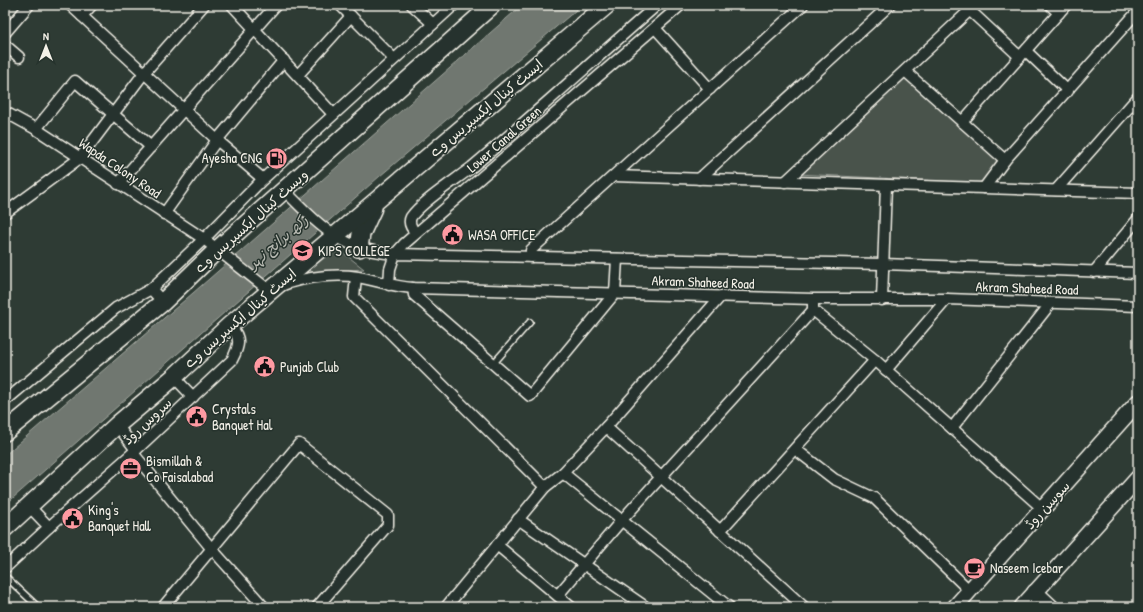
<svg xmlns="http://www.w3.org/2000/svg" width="1143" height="612" font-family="'Patrick Hand','Playpen Sans Arabic',sans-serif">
<rect width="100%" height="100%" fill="#2e3b34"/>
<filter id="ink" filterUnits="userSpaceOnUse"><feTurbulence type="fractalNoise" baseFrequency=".025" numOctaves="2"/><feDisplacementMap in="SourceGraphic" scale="8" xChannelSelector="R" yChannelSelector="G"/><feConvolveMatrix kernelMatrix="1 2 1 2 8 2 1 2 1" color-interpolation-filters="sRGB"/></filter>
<g filter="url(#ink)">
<g fill="#48524c" stroke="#9ea29a">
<polygon points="904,76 999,159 982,183 797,174"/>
<polygon points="331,243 364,269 299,273"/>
</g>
<polygon fill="#6f7770" stroke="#a4a8a0" points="522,5 582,5 380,176 5,505 5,455 193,293"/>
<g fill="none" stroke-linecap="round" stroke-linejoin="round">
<defs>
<g id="lane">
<polyline points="493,364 530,322"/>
<polyline points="5,576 38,607"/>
</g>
<g id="street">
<polyline points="70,5 217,140 263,179"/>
<polyline points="232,5 333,114"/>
<polyline points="340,5 394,59"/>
<polyline points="412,5 433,24"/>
<polyline points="964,5 1020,57"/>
<polyline points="1050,5 1059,13"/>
<polyline points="82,16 92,5"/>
<polyline points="655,28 710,89"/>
<polyline points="5,33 29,5"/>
<polyline points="5,45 19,57"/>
<polyline points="1026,51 1068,91"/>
<polyline points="905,71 1005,160"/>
<polyline points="298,75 351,16"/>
<path d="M 5,112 L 36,129 L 204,239 L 270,291 C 293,278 332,273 358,277 C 376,280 393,287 413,288 L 813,299 L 947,299 L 1138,306"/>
<polyline points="962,122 1066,5"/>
<polyline points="36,129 75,81 151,147"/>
<polyline points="614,176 1138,193"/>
<polyline points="699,179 890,5"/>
<polyline points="785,182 970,10"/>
<polyline points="118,184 276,5"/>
<polyline points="984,188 1005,160 1138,11"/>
<polyline points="1056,190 1138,97"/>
<path d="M 285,191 C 321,227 341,250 395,254 L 404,244 L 681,5"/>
<polyline points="5,213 80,158 144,73 204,5"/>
<polyline points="164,214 217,140 284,60"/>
<path d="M 416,233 C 412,229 408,223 411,217 C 421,202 457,179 472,167 C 535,114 595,59 657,5"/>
<polyline points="531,257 531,250 803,5"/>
<polyline points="1094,272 1138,219"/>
<polyline points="356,277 354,297 545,487"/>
<polyline points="389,285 390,269 395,254 883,264 1138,273"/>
<polyline points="413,288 414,295 530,396 615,293 617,259"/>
<polyline points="151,289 204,239 263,179 454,5"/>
<polyline points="882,300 886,185"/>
<polyline points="813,304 813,310 875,360 1043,509"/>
<polyline points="886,370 947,299"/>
<polyline points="174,377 193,397"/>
<polyline points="5,401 116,308 151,289 163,302"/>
<polyline points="117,425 136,450"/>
<polyline points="606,427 804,607"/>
<polyline points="952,428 1051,303"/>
<polyline points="795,449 834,479 874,498 970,591"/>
<polyline points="133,453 211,548 264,607"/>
<polyline points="563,473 729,607"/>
<polyline points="518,519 646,607"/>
<path d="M 49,527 L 136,450 L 232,360 C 240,345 241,338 230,325"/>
<polyline points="720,531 875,360"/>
<polyline points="497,545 571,607"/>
<polyline points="5,568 49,527 29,506"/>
<polyline points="558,595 621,521 813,310"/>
<polyline points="163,607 299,444 388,515 388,525 317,607"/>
<polyline points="446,607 545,487 563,473 606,427 721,296"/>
</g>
<g id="secondary">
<polyline points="1035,592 1051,607"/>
<polyline points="955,607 1138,402"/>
<polyline points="1022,607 1138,478"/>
</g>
<g id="primary">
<polyline points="359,248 361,234 373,208"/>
<polyline points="5,432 163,302 218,249 492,5"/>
<polyline points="5,528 117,425 174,377 230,325 607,5"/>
</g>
</defs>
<use href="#lane" stroke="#f4f1e8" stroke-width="8"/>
<use href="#street" stroke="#f4f1e8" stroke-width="13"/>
<use href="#secondary" stroke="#f4f1e8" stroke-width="18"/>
<use href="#primary" stroke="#f4f1e8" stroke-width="20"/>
<use href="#lane" stroke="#26332d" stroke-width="5"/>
<use href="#street" stroke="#26332d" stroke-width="10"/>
<use href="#secondary" stroke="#26332d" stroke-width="15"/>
<use href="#primary" stroke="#26332d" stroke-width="17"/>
</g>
</g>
<defs>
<symbol id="fuel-disc" viewBox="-11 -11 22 22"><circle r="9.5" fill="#ff9aa2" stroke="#26332d"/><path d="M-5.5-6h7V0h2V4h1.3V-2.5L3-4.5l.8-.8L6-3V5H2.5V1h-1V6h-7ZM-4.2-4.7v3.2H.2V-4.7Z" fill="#111"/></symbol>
<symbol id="civic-disc" viewBox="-11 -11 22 22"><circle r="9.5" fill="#ff9aa2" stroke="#26332d"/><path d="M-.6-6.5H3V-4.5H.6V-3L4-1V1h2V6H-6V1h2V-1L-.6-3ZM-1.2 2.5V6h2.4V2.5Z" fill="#111"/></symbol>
<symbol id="university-disc" viewBox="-11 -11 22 22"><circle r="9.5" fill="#ff9aa2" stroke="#26332d"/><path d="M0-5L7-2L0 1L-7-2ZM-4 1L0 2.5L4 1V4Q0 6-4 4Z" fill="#111"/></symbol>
<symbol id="office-disc" viewBox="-11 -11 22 22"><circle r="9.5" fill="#ff9aa2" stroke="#26332d"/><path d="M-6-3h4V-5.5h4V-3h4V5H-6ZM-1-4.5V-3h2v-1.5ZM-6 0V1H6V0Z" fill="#111"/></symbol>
<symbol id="cafe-disc" viewBox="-11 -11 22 22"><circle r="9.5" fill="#ff9aa2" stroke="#26332d"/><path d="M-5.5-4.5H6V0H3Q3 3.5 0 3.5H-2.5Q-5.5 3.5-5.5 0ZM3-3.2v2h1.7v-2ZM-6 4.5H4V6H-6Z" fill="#111"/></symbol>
</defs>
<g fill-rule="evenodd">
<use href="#fuel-disc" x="264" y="146" width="25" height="25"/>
<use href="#civic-disc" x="440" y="222" width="25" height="25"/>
<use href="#university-disc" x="290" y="238" width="25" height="25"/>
<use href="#civic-disc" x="252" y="354" width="25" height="25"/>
<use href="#civic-disc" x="184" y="404" width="25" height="25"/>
<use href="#office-disc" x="118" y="456" width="25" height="25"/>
<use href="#civic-disc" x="60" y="506" width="25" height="25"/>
<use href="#cafe-disc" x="962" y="556" width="25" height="25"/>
</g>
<g text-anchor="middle" stroke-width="3" stroke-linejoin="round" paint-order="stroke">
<g font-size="14" fill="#f4f1e8" stroke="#26332d">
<text transform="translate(486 108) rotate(-40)" y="5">ایسٹ کینال ایکسپریس وے</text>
<text transform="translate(504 139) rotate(-41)" y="5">Lower Canal Green</text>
<text transform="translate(120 168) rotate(34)" y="5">Wapda Colony Road</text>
<text transform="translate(251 221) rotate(-42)" y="5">ویسٹ کینال ایکسپریس وے</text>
<text transform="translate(703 282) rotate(2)" y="5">Akram Shaheed Road</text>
<text transform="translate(1027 288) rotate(2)" y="5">Akram Shaheed Road</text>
<text transform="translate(240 318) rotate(-41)" y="5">ایسٹ کینال ایکسپریس وے</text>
<text transform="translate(147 421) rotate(-43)" y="5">سروس روڈ</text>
<text transform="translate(1047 505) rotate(-48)" y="5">سوسن روڈ</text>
</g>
<g font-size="14" fill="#f4f1e8" stroke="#26332d" text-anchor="start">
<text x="262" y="163" text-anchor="end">Ayesha CNG</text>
<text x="468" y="240">WASA OFFICE</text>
<text x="318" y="256">KIPS COLLEGE</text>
<text x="280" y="372">Punjab Club</text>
<text x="212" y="414">Crystals<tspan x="212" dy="16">Banquet Hal</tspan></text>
<text x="146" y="466">Bismillah &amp;<tspan x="146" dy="16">Co Faisalabad</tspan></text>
<text x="88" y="515">King's<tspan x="88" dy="16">Banquet Hall</tspan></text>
<text x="990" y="573">Naseem Icebar</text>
</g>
<g font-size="15" font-style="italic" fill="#b8bab2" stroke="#26332d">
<text transform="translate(278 242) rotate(-41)" y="5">رکھ برانچ نہر</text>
</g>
</g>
<rect width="1143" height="612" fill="none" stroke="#26332d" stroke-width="20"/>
<rect x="10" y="10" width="1123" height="592" fill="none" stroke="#f4f1e8" stroke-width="1.5" filter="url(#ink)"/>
<g transform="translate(46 46)" stroke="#26332d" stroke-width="3" paint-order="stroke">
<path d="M0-3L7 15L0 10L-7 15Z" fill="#f4f1e8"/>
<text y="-6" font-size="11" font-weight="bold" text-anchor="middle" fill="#f4f1e8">N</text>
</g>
</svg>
